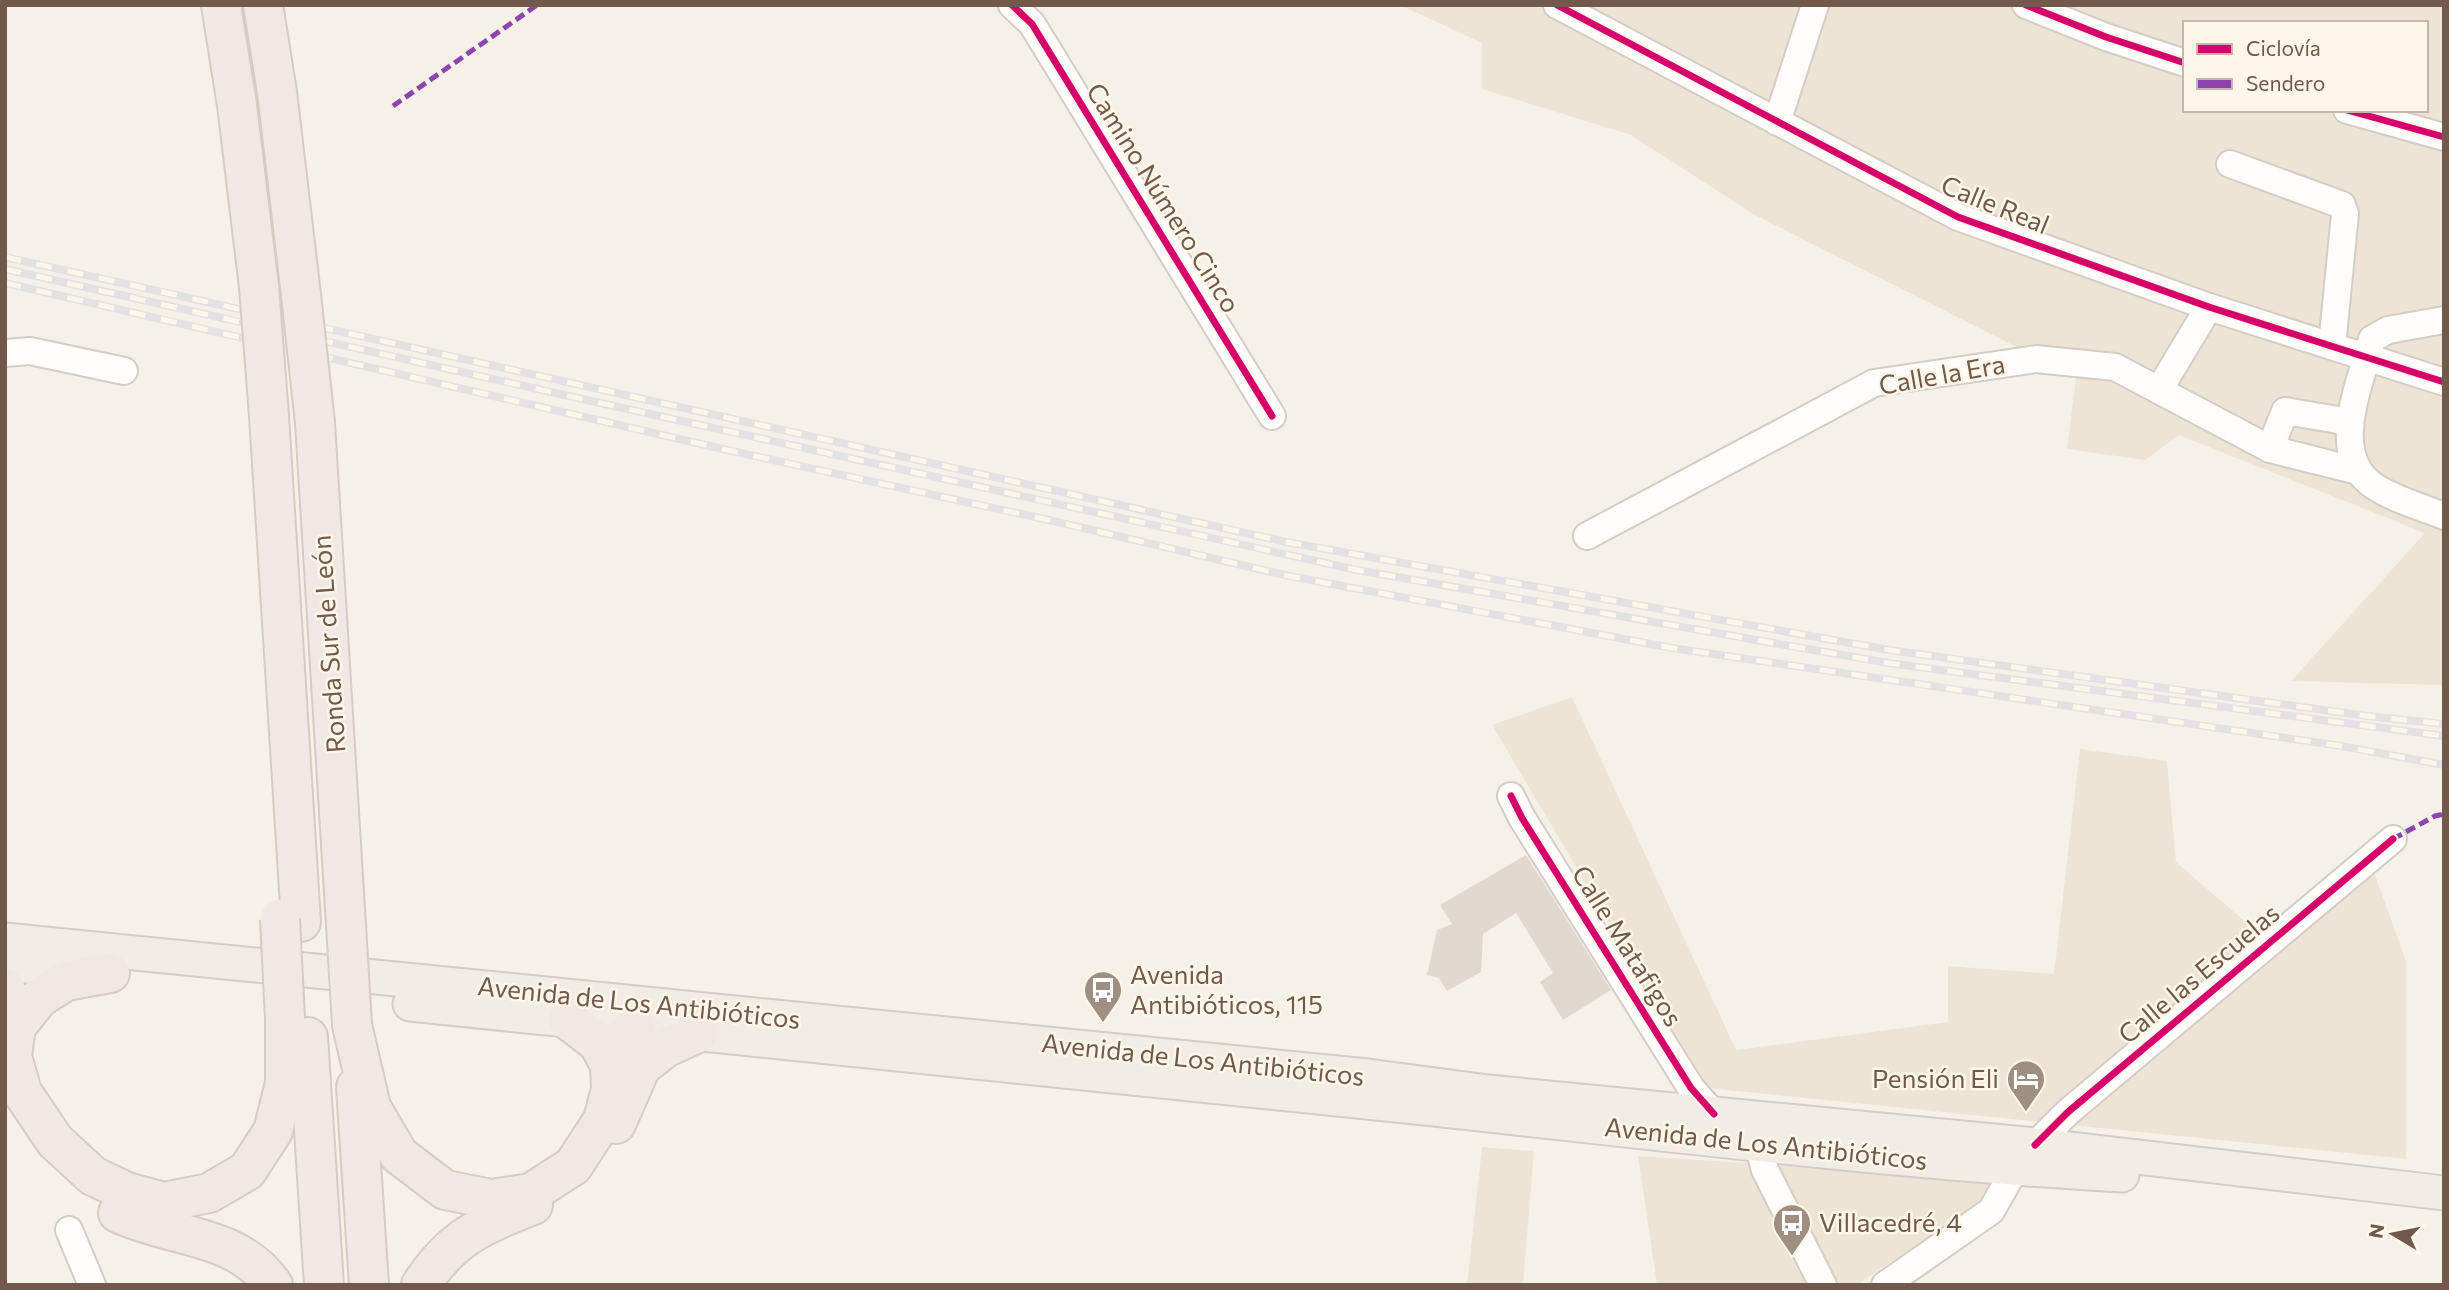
<svg xmlns="http://www.w3.org/2000/svg" width="2449" height="1290" font-family="Commissioner,sans-serif">
<rect width="100%" height="100%" fill="#f5f1e9"/>
<g fill="#eee4d6" fill-rule="evenodd">
<path d="M 1400,5 L 2444,5 L 2444,685 L 2291,681 L 2425,533 L 2179,435 L 2145,460 L 2067,449 L 2076,377 L 1753,214 L 1631,135 L 1482,89 L 1482,43 ZM 2185,23 L 2426,23 L 2426,110 L 2185,110 Z"/>
<polygon points="1572,697 1736,1050 1948,1022 1948,966 2054,974 2080,749 2167,761 2176,862 2256,931 2375,875 2406,961 2406,1159 1707,1088 1492,725"/>
<polygon points="1482,1147 1534,1151 1523,1285 1467,1285"/>
<polygon points="1638,1156 1995,1179 1980,1204 1856,1285 1657,1285"/>
</g>
<polygon fill="#e1d9d0" points="1526,855 1611,990 1563,1020 1540,982 1553,973 1516,913 1483,934 1481,972 1447,991 1439,978 1427,975 1437,930 1452,924 1440,905"/>
<g fill="none" stroke-linecap="round" stroke-linejoin="round">
<defs>
<g id="minor">
<polyline points="1012,5 1032,24 1272,416"/>
<polyline points="1557,5 1958,217 2209,307 2444,382"/>
<polyline points="2026,5 2106,37 2185,63"/>
<polyline points="2347,110 2444,137"/>
<polyline points="1777,122 1815,5"/>
<polyline points="2230,164 2342,205 2345,214 2332,346"/>
<path d="M 2444,320 L 2388,330 L 2372,339 C 2361,382 2327,455 2374,486 C 2391,498 2424,508 2444,516"/>
<polyline points="5,353 30,351 124,371"/>
<polyline points="2159,390 2209,307"/>
<polyline points="2270,449 2285,411 2350,422"/>
<polyline points="1587,536 1874,383 2036,359 2115,367 2270,449 2358,471"/>
<polyline points="1511,796 1522,818 1691,1088 1714,1114"/>
<polyline points="1758,1144 1765,1170 1823,1285"/>
<polyline points="2035,1145 2068,1112 2393,839"/>
<polyline points="69,1230 92,1285"/>
<polyline points="1885,1285 1991,1211 2015,1169"/>
</g>
<g id="major">
<polyline points="5,940 1368,1076 1488,1092 2035,1145 2444,1193"/>
<polyline points="5,964 84,971"/>
<path d="M 410,1004 C 748,1039 1086,1072 1425,1108 C 1657,1133 1889,1162 2122,1175"/>
</g>
<g id="highway">
<polyline points="221,5 237,105 259,287"/>
<polyline points="263,5 277,92 301,295"/>
<polyline points="269,416 301,922"/>
<polyline points="315,423 346,925"/>
<polyline points="110,973 66,981 39,998 16,1027 12,1056 22,1092 55,1141 93,1176 127,1192 164,1202 209,1193 247,1171 273,1131 285,1083 285,1019"/>
<polyline points="5,988 11,1002 16,1027"/>
<polyline points="352,1025 371,1107 399,1155 445,1190 491,1199 531,1193 573,1166 603,1120 611,1089 610,1065 598,1043 568,1020"/>
<polyline points="308,1037 324,1285"/>
<polyline points="610,1065 617,1045 635,1027 642,1051 641,1067"/>
<polyline points="356,1087 369,1285"/>
<polyline points="616,1124 641,1067 665,1048 698,1033"/>
<path d="M 118,1213 C 170,1238 237,1233 273,1285"/>
<path d="M 421,1285 C 453,1236 481,1226 533,1205"/>
</g>
</defs>
<use href="#minor" stroke="#d4cdc6" stroke-width="30"/>
<use href="#major" stroke="#d4ccc5" stroke-width="37"/>
<use href="#highway" stroke="#d4ccc5" stroke-width="42"/>
<use href="#minor" stroke="#fefdfc" stroke-width="26"/>
<use href="#major" stroke="#f1ede5" stroke-width="33"/>
<use href="#highway" stroke="#f0e8e4" stroke-width="38"/>
<defs>
<g id="rail">
<polyline points="5,257 1286,542 1889,650 2367,716 2444,724"/>
<polyline points="5,269 555,393 1357,570 1888,663 2444,736"/>
<polyline points="5,283 727,450 1053,521 1289,576 1672,648 2341,746 2444,765"/>
</g>
</defs>
<use href="#rail" stroke="#e4e1e4" stroke-width="8"/>
<use href="#rail" stroke="#fef6e9" stroke-width="5" stroke-dasharray="16" stroke-linecap="butt"/>
<defs>
<g id="highway-bridge">
<polyline points="259,287 269,416"/>
<polyline points="301,295 315,423"/>
<polyline points="280,919 285,1019"/>
<polyline points="346,925 352,1025"/>
</g>
</defs>
<use href="#highway-bridge" stroke="#d4ccc5" stroke-width="42" stroke-linecap="butt"/>
<use href="#highway-bridge" stroke="#f0e8e4" stroke-width="38"/>
<g stroke="#8e44ad" stroke-width="5" stroke-dasharray="10 5" stroke-linecap="butt">
<polyline points="393,106 537,5"/>
<polyline points="2393,839 2435,816 2444,814"/>
</g>
<defs>
<g id="cycleway">
<polyline points="1012,5 1032,24 1272,416"/>
<polyline points="1557,5 1958,217 2209,307 2444,382"/>
<polyline points="2026,5 2106,37 2185,63"/>
<polyline points="2347,110 2444,137"/>
<polyline points="1511,796 1522,818 1691,1088 1714,1114"/>
<polyline points="2035,1145 2068,1112 2393,839"/>
</g>
</defs>
<use href="#cycleway" stroke="#fef6e9" stroke-width="11"/>
<use href="#cycleway" stroke="#d6006c" stroke-width="7"/>
</g>
<defs>
<symbol id="bus-pin" viewBox="-11 -11 22 30"><path d="M0 17L-7.5 6A9.5 9.5 0 1 1 7.5 6Z" fill="#9f8e82" stroke="#fef6e9"/><path d="M-5-6H5V4H4V6H2V4H-2V6H-4V4H-5ZM-3.5-4V0h7V-4ZM-3.5 1.2v1.5H-2V1.2ZM2 1.2v1.5H3.5V1.2Z" fill="#fff"/></symbol>
<symbol id="hotel-pin" viewBox="-11 -11 22 30"><path d="M0 17L-7.5 6A9.5 9.5 0 1 1 7.5 6Z" fill="#9f8e82" stroke="#fef6e9"/><path d="M-6-4.5h1.5V1H6V5H4.5V3h-9V5H-6ZM-4 0a1.8 1.8 0 1 1 3.6 0ZM.5 0V-2.5h3Q6-2.5 6 0Z" fill="#fff"/></symbol>
</defs>
<g fill-rule="evenodd">
<use href="#bus-pin" x="1081" y="968" width="44" height="60"/>
<use href="#hotel-pin" x="2004" y="1057" width="44" height="60"/>
<use href="#bus-pin" x="1770" y="1201" width="44" height="60"/>
</g>
<g text-anchor="middle" stroke-width="5" stroke-linejoin="round" paint-order="stroke">
<g font-size="26" fill="#71594b" stroke="#fef6e9">
<text transform="translate(1163 198) rotate(58)" y="9">Camino Número Cinco</text>
<text transform="translate(1995 205) rotate(22)" y="9">Calle Real</text>
<text transform="translate(1942 375) rotate(-10)" y="9">Calle la Era</text>
<text transform="translate(329 644) rotate(-94)" y="9">Ronda Sur de León</text>
<text transform="translate(1627 946) rotate(58)" y="9">Calle Matafigos</text>
<text transform="translate(2199 974) rotate(-40)" y="9">Calle las Escuelas</text>
<text transform="translate(639 1003) rotate(6)" y="9">Avenida de Los Antibióticos</text>
<text transform="translate(1203 1060) rotate(6)" y="9">Avenida de Los Antibióticos</text>
<text transform="translate(1766 1144) rotate(6)" y="9">Avenida de Los Antibióticos</text>
</g>
<g font-size="26" fill="#71594b" stroke="#fef6e9" text-anchor="start">
<text x="1130" y="984">Avenida<tspan x="1130" dy="30">Antibióticos, 115</tspan></text>
<text x="1999" y="1088" text-anchor="end">Pensión Eli</text>
<text x="1819" y="1232">Villacedré, 4</text>
</g>
</g>
<rect width="2449" height="1290" fill="none" stroke="#71594b" stroke-width="14"/>
<rect x="2183" y="21" width="245" height="91" fill="#fef6e9" stroke="#c6b7aa" stroke-width="2"/>
<rect x="2197" y="44" width="35" height="10" fill="#d6006c" stroke="#c6b7aa" stroke-width="2"/>
<text x="2246" y="56" font-size="21" fill="#71594b">Ciclovía</text>
<rect x="2197" y="79" width="35" height="10" fill="#8e44ad" stroke="#c6b7aa" stroke-width="2"/>
<text x="2246" y="91" font-size="21" fill="#71594b">Sendero</text>
<g transform="translate(2393 1234) rotate(280)" stroke="#fef6e9" stroke-width="5" paint-order="stroke">
<path d="M0-5L12 26L0 18L-12 26Z" fill="#71594b"/>
<text y="-10" font-size="19" font-weight="bold" text-anchor="middle" fill="#71594b">N</text>
</g>
</svg>
